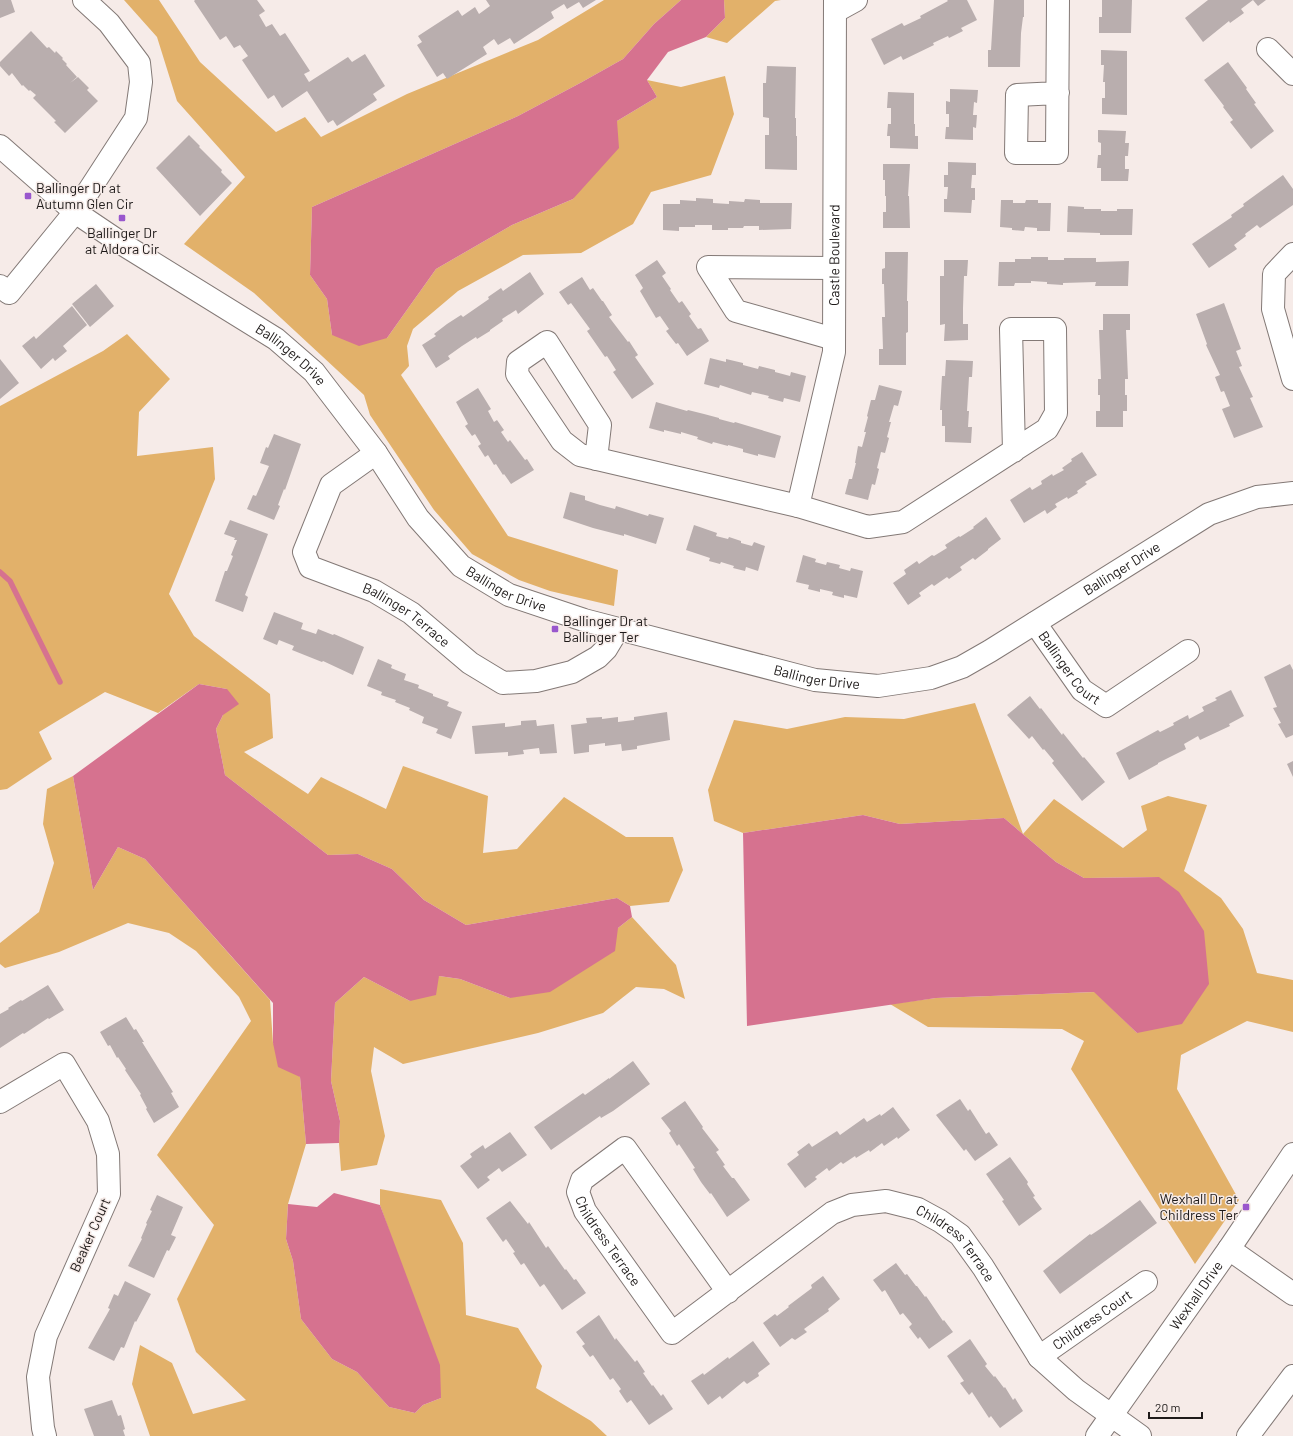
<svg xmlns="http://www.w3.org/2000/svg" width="1293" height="1436" font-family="Barlow,sans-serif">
<rect width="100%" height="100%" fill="#f6ebe8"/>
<g fill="#e2b16a">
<polygon points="124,0 159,0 200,62 276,132 305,117 321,137 407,94 538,40 604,0 681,0 654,24 623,59 582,82 518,116 312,207 310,275 327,299 332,335 387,338 436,269 512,225 573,199 617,121 657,97 647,80 681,87 725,76 734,114 711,175 651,192 633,224 581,253 523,255 458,291 413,329 407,346 409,366 401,375 508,536 618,570 614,606 550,591 519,580 472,554 434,510 370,415 364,395 254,293 184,244 245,177 177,101 157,37"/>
<polygon points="724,0 781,0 775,1 727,43 706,37 725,18"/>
<polygon points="127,334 170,379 139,412 137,456 213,447 215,479 169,594 194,636 270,694 273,738 244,752 308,794 321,777 386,809 403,766 488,796 483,853 517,849 564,797 626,837 673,837 683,870 669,902 630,906 617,898 466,925 424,900 392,869 358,854 328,855 225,775 216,729 223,715 227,689 199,684 158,713 105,692 39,732 52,759 7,789 0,790 0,406 103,351"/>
<polygon points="975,703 1023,834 1054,799 1123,848 1147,830 1141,806 1168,796 1207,805 1184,871 1221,898 1243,929 1257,973 1293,980 1293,1032 1247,1021 1181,1055 1177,1089 1239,1200 1195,1264 1071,1069 1084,1041 1062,1029 928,1027 890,1004 936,998 1095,992 1137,1033 1159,877 1084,878 1056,862 1004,818 900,824 863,815 743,833 714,821 708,790 734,720 787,729 845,717 904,719"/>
<polygon points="73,776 93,890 118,847 145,859 270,1000 273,1043 300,1077 306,1144 288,1204 286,1239 293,1261 301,1319 332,1359 357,1372 389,1407 415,1413 423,1405 441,1398 399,1259 380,1205 380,1189 441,1200 463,1243 466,1315 518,1328 542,1366 536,1388 591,1421 607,1436 150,1436 132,1384 140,1345 172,1363 193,1414 246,1400 196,1352 177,1299 214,1225 157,1155 251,1021 239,997 196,951 169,933 128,923 59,952 5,968 0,964 0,943 39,912 54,863 43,824 47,789"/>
<polygon points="632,917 676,965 685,999 664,989 636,987 603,1013 538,1033 403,1064 374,1047 371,1071 385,1136 377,1165 341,1171 339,1143 340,1121 331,1081 335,1003 364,977 410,1001 439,976 460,979 510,998 618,928"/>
</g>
<g fill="#d6728f">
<polygon points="681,0 724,0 725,18 706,37 668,52 647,80 657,97 617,121 619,148 573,199 512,225 436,269 387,338 359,346 332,335 327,299 310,275 312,207 518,116 582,82 623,59 654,24"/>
<polygon points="199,684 227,689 239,704 223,715 216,729 225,775 328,855 358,854 392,869 424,900 466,925 617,898 630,906 632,917 618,928 615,951 550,992 510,998 460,979 439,976 436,995 410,1001 364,977 335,1003 331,1081 340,1121 339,1143 306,1144 300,1077 278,1067 273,1043 273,1003 145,859 118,847 93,890 73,776"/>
<polygon points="863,815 900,824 1004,818 1056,862 1084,878 1159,877 1179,892 1204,931 1209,984 1182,1024 1137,1033 1094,992 936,998 747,1026 743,833"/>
<polygon points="334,1193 380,1205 440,1365 441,1398 423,1405 415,1413 389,1407 357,1372 332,1359 301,1319 293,1261 286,1239 288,1204 317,1207"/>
</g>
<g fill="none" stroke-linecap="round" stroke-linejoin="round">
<polyline stroke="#d6728f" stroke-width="5.5" points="0,572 10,581 60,682"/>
</g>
<g fill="#b9aeae">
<polygon points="0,0 11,0 15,12 0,18"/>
<polygon points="195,0 257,0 265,11 259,15 266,27 272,24 280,36 285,33 310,71 304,74 309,82 348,57 352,62 365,54 385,86 373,94 377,100 337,126 333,120 328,123 307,91 282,108 274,95 268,99 242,60 248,56 240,45 234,48 226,36 220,40 194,1"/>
<polygon points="486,0 596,0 583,8 579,2 567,9 564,4 551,12 554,18 514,44 510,38 498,45 494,39 483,47 487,54 447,79 443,73 437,77 417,45 422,42 418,36 458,10 462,16 475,7 479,14 490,6"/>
<polygon points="947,0 967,0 977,20 961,28 963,31 949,38 948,36 933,43 934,45 903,60 901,56 884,65 871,39 902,23 904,26 921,18 920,16 948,1"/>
<polygon points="994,0 1024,0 1024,17 1023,17 1021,33 1020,67 988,67 988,50 991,50"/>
<polygon points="1102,0 1132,0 1131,33 1099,33 1099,17 1102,17"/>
<polygon points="1208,0 1266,0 1258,6 1253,0 1241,9 1244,13 1230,23 1229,21 1203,42 1185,18"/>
<polygon points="31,31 47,48 49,47 55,53 56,51 63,58 62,59 67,64 66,65 77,77 70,83 78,77 89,88 87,90 98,101 65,133 54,122 56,121 33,98 36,95 30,90 29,91 23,85 22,86 12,73 9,76 0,66 0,62"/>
<polygon points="1101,50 1127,51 1127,115 1102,114 1102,98 1105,98 1105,82 1103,82 1104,65 1101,65"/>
<polygon points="1228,62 1247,88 1246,89 1256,103 1254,104 1274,131 1251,149 1230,122 1233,120 1223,107 1224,106 1204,80"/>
<polygon points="767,66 796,67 795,118 796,118 796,136 797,136 797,170 765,169 765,135 769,135 769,118 763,117 763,83 766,83"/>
<polygon points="950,89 978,90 977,103 974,102 973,115 977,115 976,128 973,127 973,140 945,139 946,127 949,127 949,114 946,114 946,101 950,102"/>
<polygon points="888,92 914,93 914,124 915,124 915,136 918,136 918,149 890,148 890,136 887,136 888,124 891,124 891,108 887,108"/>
<polygon points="1098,130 1126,131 1125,143 1129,143 1128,156 1125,156 1125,169 1129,169 1128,181 1101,181 1101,168 1097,168 1098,155 1101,155 1101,143 1098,142"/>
<polygon points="189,135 200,146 199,147 222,170 221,172 232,183 200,216 156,168"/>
<polygon points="948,162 976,163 976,175 972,175 971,188 975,188 975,200 972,200 971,213 944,212 944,199 947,199 948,187 944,187 944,175 948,175"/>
<polygon points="883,164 910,164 908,196 909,196 910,228 883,228 883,212 886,212 886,196 885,196 885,180 883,180"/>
<polygon points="1283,175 1293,189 1293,205 1260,228 1257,225 1245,234 1246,236 1234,245 1237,249 1209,268 1192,244 1232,217 1231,215 1244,206 1243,204"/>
<polygon points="696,198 713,199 713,203 729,204 729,201 744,202 745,199 760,200 760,203 792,203 791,229 759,230 759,226 744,226 743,228 728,228 728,230 712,230 712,225 695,225 695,227 679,227 679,231 663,230 663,204 680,204 680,200 696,201"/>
<polygon points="1001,200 1013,200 1013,203 1025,203 1026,200 1038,200 1038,203 1051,203 1050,231 1037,231 1037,228 1025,227 1024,231 1012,230 1012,228 1000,227"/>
<polygon points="1068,206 1084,207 1084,209 1101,209 1101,211 1117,211 1117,209 1133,209 1132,235 1100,235 1100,233 1067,232"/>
<polygon points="885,252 908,252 907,301 908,301 908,332 906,333 906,365 879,365 879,349 883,349 882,317 885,317 884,284 882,284 882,269 885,268"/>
<polygon points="1031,257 1048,257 1048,260 1064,260 1064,258 1096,258 1096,262 1129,261 1128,286 1095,286 1096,282 1063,283 1063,285 1047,284 1047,282 1031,281 1031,283 1015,283 1014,286 998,286 999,262 1015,262 1015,259 1031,259"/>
<polygon points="657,260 666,273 662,276 671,289 670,290 679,303 682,301 691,314 689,316 698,329 701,328 709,341 687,356 678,343 676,344 666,331 669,329 660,316 656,318 640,291 643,288 635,275"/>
<polygon points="944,260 968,260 967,276 964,276 963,308 963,324 968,324 968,340 944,341 945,324 940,325 940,276 944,276"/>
<polygon points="530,272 544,294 518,314 516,310 502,319 503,321 490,330 490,331 477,339 476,337 462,346 448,356 450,359 436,368 422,345 436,336 434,334 447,324 461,315 463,317 489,299 488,297 501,288 503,291"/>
<polygon points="582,277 590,290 593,288 602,301 603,301 612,315 609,317 628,342 629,341 638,355 635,357 654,384 632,399 613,372 616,370 607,356 605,357 587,331 590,329 571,303 568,305 559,292"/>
<polygon points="96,284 114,306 90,327 72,304"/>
<polygon points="1224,303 1241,349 1236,351 1242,366 1239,367 1253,397 1250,398 1263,427 1234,438 1222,409 1230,406 1224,391 1221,392 1215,377 1220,375 1206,345 1207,344 1196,314"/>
<polygon points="72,306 87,325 63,346 67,351 55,361 53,358 41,369 22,346 34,336 36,339"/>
<polygon points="1103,314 1130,314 1130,330 1126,330 1128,379 1125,379 1125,395 1127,395 1127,411 1123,411 1123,427 1096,427 1096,411 1100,411 1100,395 1098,395 1098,379 1101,379 1099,330 1103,330"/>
<polygon points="710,358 726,362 726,359 743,363 743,365 758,369 759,366 775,370 775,372 790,376 791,372 806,376 800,402 784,398 783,402 768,398 769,396 752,392 751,395 720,385 719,388 704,384"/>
<polygon points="0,359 19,383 0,399"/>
<polygon points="946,360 973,361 972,377 969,377 967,411 969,411 968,427 972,427 971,443 945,442 945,426 942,426 942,410 940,410 942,376 945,376"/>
<polygon points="879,385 902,391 898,406 894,405 889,422 891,422 887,437 889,438 885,453 881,452 877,468 879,469 875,485 872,484 868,500 845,494 849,479 852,479 856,463 855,463 858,446 862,447 866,432 864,432 868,417 867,416 871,400 875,400"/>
<polygon points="478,388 491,409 488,411 494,422 497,420 504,430 501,432 508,442 510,440 525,460 527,459 534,470 511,484 504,474 503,475 496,464 494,465 488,455 485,457 478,446 481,444 475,434 472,436 465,426 468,424 456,402"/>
<polygon points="656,402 687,411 688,410 704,414 719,418 719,419 734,423 735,422 781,436 775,458 758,454 758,456 743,452 743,449 728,445 728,446 713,442 712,444 697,439 698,437 681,432 681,434 664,430 664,432 649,428"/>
<polygon points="274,434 301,444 285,490 284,489 278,505 280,506 274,520 247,509 253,495 256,496 269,466 260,463 266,447 268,448"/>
<polygon points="1082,452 1097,475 1085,482 1087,484 1077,491 1078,493 1068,499 1067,497 1055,504 1057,507 1047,514 1045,510 1024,523 1010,500 1030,487 1032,490 1042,484 1041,481 1052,474 1053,476 1064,470 1062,468 1072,461 1071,459"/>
<polygon points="570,492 585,496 585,500 600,505 615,509 616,506 648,516 649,514 664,518 656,544 624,534 624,536 593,528 563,518"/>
<polygon points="986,517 1001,539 988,549 988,550 975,560 973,558 960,567 962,570 949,579 947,577 934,586 932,584 919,593 921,596 908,605 893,583 906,574 904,570 917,561 919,564 932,555 934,556 947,548 945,545 959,536 960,537 974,528 973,527"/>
<polygon points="230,520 268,534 245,595 248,597 243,612 215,601 225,571 227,571 233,556 231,555 237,540 234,540 235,538 224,534"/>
<polygon points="694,525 717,533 716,536 728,539 729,537 741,541 741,543 752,546 754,542 765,546 758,571 746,567 745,571 733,568 734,566 721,562 720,564 709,561 710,558 686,550"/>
<polygon points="803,555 816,559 815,562 826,565 827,562 840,565 839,568 850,571 851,568 863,571 857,598 844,595 844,598 832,595 833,592 820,589 820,592 808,589 809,585 796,582"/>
<polygon points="274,612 303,623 301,629 316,634 318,629 333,635 334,634 364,647 353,675 323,661 322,662 292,650 294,646 279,640 277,645 263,639"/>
<polygon points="378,659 392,665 391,668 406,674 404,680 419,685 418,688 433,694 433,696 449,702 447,706 462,712 451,739 436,733 438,729 422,723 424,717 409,710 410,708 395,702 396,700 381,695 382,692 367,686"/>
<polygon points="1290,664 1293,670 1293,735 1286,738 1278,724 1281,723 1273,708 1277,707 1264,677"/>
<polygon points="1231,690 1244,716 1229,724 1230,726 1200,740 1198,736 1184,744 1186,749 1158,763 1158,764 1129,780 1116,753 1158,730 1160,732 1174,725 1173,723 1188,715 1189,719 1204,711 1202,707 1217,700 1215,698"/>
<polygon points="1030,696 1040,709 1041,708 1062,735 1063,733 1083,758 1084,757 1105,782 1082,801 1052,763 1054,761 1044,749 1043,750 1032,736 1029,739 1007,715"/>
<polygon points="667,712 670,740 637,746 637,749 622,751 621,744 605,746 605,743 589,745 589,752 574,754 571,725 587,723 586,718 602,717 602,719 618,717 618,722 634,720 634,717"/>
<polygon points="536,720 537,726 554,724 557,753 540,754 539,748 523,750 524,754 508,756 508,752 475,754 472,726 505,723 505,727 521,725 521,721"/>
<polygon points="1293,761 1293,777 1287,764"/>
<polygon points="48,985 64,1010 49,1019 48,1018 24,1034 23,1033 0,1048 0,1014 9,1009 8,1008 21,1000 22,1001"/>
<polygon points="126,1017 134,1030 136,1029 144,1042 142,1042 173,1092 171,1093 179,1107 154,1123 146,1109 147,1108 140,1095 141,1094 125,1070 126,1069 118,1057 117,1058 110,1045 108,1046 100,1032"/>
<polygon points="633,1061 650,1084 613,1111 601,1118 600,1116 551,1150 534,1127 583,1093 585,1095 609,1078 609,1079"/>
<polygon points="960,1099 968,1111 970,1109 986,1134 989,1132 998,1145 975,1161 966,1149 964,1151 936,1115"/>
<polygon points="685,1101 703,1127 702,1128 719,1150 716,1152 725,1165 723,1166 732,1178 734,1178 750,1200 727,1217 711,1193 710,1194 701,1182 693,1169 695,1168 679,1144 677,1146 669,1133 671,1131 661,1118"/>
<polygon points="893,1107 910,1130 898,1139 897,1137 884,1146 882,1143 870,1152 869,1150 856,1158 855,1156 843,1164 841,1162 829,1171 827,1168 815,1177 817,1179 805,1188 787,1164 799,1155 797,1152 809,1143 812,1147 837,1131 840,1135 864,1118 867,1122 880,1114 881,1116"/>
<polygon points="510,1132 527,1155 502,1172 499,1168 487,1177 490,1180 478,1189 460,1166 472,1157 470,1154 483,1145 485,1149"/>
<polygon points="1010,1157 1028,1182 1027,1184 1035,1196 1033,1197 1042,1209 1019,1226 1002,1201 1004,1200 986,1174"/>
<polygon points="157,1195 183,1207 171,1235 176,1237 169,1251 167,1250 154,1278 128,1266 142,1239 141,1238 147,1224 146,1223 152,1211 150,1210"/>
<polygon points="1140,1200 1157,1223 1060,1294 1043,1271 1090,1234 1091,1235 1103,1227"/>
<polygon points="510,1201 528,1224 529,1222 546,1248 548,1246 565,1270 566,1269 574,1280 576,1279 586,1293 562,1310 544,1284 540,1287 524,1263 521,1265 513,1253 515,1252 506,1239 503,1242 486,1218"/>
<polygon points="896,1263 905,1275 907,1274 916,1286 917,1286 925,1297 926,1296 943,1321 944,1320 953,1332 929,1349 920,1337 918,1339 909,1327 912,1324 903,1313 900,1315 885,1290 882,1292 873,1280"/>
<polygon points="823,1276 840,1299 828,1309 829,1311 804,1329 807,1332 795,1340 792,1338 780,1347 763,1323 775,1314 777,1316 789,1307 788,1306 812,1288 811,1285"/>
<polygon points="125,1281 151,1294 136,1322 135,1321 124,1348 121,1347 114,1361 88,1348 110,1309 108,1308 114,1294 118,1296"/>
<polygon points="599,1315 615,1340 616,1338 635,1362 637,1360 645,1372 643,1373 652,1386 653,1385 661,1396 663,1394 673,1409 649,1425 631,1400 627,1403 619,1391 621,1389 613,1378 610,1380 593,1355 590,1357 582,1346 585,1344 576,1332"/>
<polygon points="970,1339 987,1364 985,1366 994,1377 995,1376 1004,1388 1005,1387 1013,1400 1015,1398 1023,1411 1000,1428 991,1416 989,1418 972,1392 969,1395 960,1383 964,1381 947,1356"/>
<polygon points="753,1341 770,1364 758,1373 759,1376 747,1384 744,1381 722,1399 720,1396 708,1405 691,1381 703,1373 704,1375 728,1357 729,1359"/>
<polygon points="112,1400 118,1416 121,1415 125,1429 123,1430 125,1436 94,1436 84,1409"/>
</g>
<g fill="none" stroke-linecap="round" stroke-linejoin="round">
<defs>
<g id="minor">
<polyline points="836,11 856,0"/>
<polyline points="1268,49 1293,74"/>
<polyline points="1058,93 1017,95 1016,153 1057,153 1058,0"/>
<path id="s1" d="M 0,146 L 75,212 L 124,245 L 276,339 L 314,372 L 376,453 L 418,518 L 461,566 L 509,595 L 584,620 L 815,680 L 878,686 L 931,678 L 962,667 L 990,651 L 1209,514 L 1257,497 L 1293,493"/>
<polyline points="1293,254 1274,274 1273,309 1293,379"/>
<polyline points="0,286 9,293 75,212 136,118 141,82 139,63 109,23 84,0"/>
<polyline points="834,339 736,311 708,267 834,268"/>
<path id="s2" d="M 376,453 L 331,485 L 304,552 L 310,567 L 374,591 L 411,613 L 470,663 L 503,683 L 536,681 L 572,672 L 598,657 L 606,649 L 618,629"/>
<polyline points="596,459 600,425 547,342 518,362 517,374 562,441 580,455 798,506 868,527 903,522 1047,429 1056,413 1055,329 1011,329 1014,451"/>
<path id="s3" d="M 798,506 L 834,352 L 835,0"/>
<path id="s4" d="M 1035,623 L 1082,690 L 1106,706 L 1188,651"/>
<polyline points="0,1102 64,1064 98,1121 108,1154 109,1194 46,1336 38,1377 43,1428 45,1436"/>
<polyline points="1229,1249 1293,1294"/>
<path id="s5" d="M 728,1292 L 625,1148 L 582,1180 L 578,1192 L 585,1211 L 672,1333 L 832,1213 L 852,1205 L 886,1201 L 918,1209 L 940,1221 L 960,1235 L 983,1267 L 1039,1357 L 1076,1390 L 1140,1436"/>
<path id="s6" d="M 1039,1357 L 1146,1282"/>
<path id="s7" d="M 1097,1436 L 1229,1249 L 1293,1154"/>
<polyline points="1248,1436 1293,1376"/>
</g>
</defs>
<use href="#minor" stroke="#837976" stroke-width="24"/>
<use href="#minor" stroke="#fff" stroke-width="22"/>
</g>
<g fill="#9957cd" stroke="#f6ebe8" stroke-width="1.5">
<rect x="24" y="192" width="8" height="8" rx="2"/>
<rect x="118" y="214" width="8" height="8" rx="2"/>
<rect x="551" y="625" width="8" height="8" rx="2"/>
<rect x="1242" y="1203" width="8" height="8" rx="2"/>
</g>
<g text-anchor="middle" stroke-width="3" stroke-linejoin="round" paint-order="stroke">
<g font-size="14" fill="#1e1a19" stroke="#f6ebe8" text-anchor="start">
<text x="36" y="193">Ballinger Dr at<tspan x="36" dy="16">Autumn Glen Cir</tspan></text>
<text x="122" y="238" text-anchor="middle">Ballinger Dr<tspan x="122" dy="16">at Aldora Cir</tspan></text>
<text x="563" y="626">Ballinger Dr at<tspan x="563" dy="16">Ballinger Ter</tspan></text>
<text x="1238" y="1204" text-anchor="end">Wexhall Dr at<tspan x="1238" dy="16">Childress Ter</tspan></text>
</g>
<g font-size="14" fill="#1e1a19" stroke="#f6ebe8">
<text dy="5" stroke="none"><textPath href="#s3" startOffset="255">Castle Boulevard</textPath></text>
<text dy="5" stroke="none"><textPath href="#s1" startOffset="359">Ballinger Drive</textPath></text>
<text dy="5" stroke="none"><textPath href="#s1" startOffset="1343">Ballinger Drive</textPath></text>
<text dy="5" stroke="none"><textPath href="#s1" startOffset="683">Ballinger Drive</textPath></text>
<text dy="5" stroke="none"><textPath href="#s2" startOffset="252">Ballinger Terrace</textPath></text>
<text dy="5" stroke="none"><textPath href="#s4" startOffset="57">Ballinger Court</textPath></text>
<text dy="5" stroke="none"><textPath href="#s1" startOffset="1007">Ballinger Drive</textPath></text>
<text transform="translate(90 1235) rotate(-66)" y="5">Beaker Court</text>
<text dy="5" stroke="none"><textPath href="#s5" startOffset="301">Childress Terrace</textPath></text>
<text dy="5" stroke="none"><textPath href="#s5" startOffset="754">Childress Terrace</textPath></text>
<text dy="5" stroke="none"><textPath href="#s7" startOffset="172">Wexhall Drive</textPath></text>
<text dy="5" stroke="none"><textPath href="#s6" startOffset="65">Childress Court</textPath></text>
</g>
</g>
<path d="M1149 1412v6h53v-6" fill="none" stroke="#1e1a19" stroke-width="2"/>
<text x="1155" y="1412" font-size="12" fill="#1e1a19" stroke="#f6ebe8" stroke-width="3" paint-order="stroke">20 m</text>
</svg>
